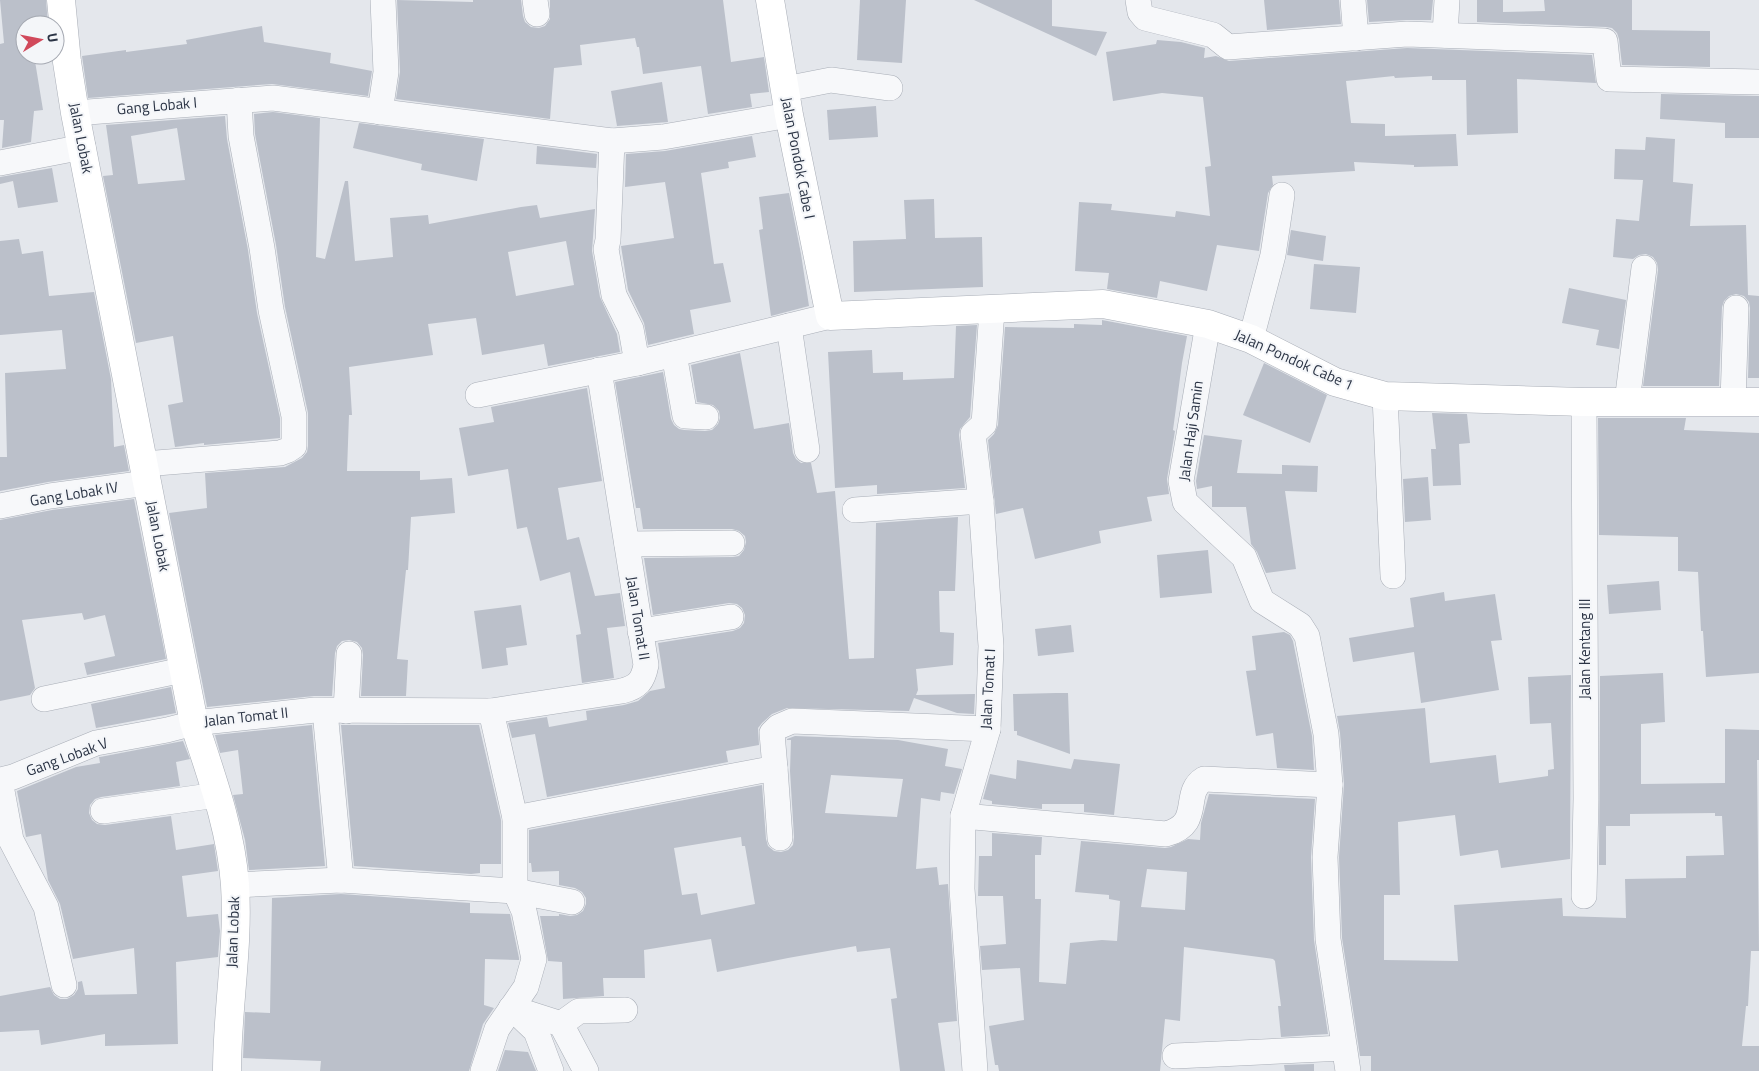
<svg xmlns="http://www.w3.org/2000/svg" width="1759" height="1071" font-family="'Titillium Web',sans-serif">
<rect width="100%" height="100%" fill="#e4e7ec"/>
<g fill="#bbc0ca" fill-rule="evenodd">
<polygon points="0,0 46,0 48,25 25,25 25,55 34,55 43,110 34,111 31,142 2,148 4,120 0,120 0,44 4,43"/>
<polygon points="397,0 473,2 473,0 521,0 523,16 525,22 531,27 539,28 545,26 550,19 550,0 723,0 731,62 764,57 769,92 750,94 752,107 708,114 701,66 643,74 639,47 637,47 635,38 580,45 582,65 554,68 550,119 396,99 400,72"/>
<polygon points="860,0 906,0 902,63 857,60"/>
<polygon points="974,0 1052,0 1052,26 1107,32 1096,56"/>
<polygon points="1264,0 1339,0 1341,24 1267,30"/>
<polygon points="1367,0 1433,0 1431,20 1406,20 1369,22"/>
<polygon points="1477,0 1503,0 1503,12 1545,11 1544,0 1632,0 1632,30 1710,31 1710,67 1622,65 1619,39 1617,33 1612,28 1606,27 1477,22"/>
<polygon points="262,26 264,42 331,53 330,63 372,71 368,96 272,84 88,98 82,56 126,50 126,52 187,44 186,40"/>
<polygon points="1157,40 1181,42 1205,48 1204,58 1216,56 1229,61 1407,48 1592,55 1596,83 1517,79 1518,133 1467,135 1466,80 1432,80 1432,76 1395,78 1394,76 1346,81 1351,123 1385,124 1385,136 1456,134 1458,166 1414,167 1414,165 1354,162 1355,171 1272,176 1273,185 1268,193 1259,251 1217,245 1207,291 1160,281 1157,298 1107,289 1109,273 1075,271 1079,202 1112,204 1111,210 1175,217 1176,211 1210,216 1205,167 1211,166 1203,97 1162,93 1113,101 1106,52 1156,44"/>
<polygon points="662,82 668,122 617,126 611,91"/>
<polygon points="1661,94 1759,96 1759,138 1725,138 1725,123 1660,119"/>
<polygon points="876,106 878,137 829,140 827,110"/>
<path d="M 273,112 L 320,118 L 316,257 L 325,259 L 345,181 L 348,181 L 355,261 L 393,257 L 390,218 L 428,215 L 429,224 L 521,207 L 537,205 L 540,218 L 595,209 L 592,251 L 600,297 L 617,334 L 620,352 L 548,366 L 544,344 L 482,355 L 476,318 L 428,324 L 433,355 L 349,367 L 352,415 L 349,415 L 347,471 L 420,471 L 420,480 L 452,478 L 455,513 L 411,517 L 408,570 L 406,570 L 397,659 L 408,660 L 406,696 L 361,696 L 363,655 L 362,648 L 357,642 L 349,640 L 342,641 L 337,646 L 335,653 L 332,696 L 314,696 L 207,707 L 169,513 L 207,508 L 205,473 L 285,467 L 302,458 L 307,452 L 308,446 L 308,413 L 285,307 L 276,245 L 255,134 L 254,114 ZM 566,241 L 574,285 L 516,296 L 508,252 Z"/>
<path d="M 225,116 L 227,139 L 248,250 L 257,313 L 280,418 L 280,438 L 204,445 L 204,443 L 175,447 L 168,405 L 183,402 L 173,336 L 136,343 L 103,176 L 113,175 L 106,125 ZM 177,128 L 185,180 L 138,184 L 131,136 Z"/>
<polygon points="359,123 484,139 477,181 421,170 422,164 353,148"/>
<polygon points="752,136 756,157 728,162 729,168 701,173 714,264 723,263 731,302 690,310 694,334 648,345 644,323 628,290 621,246 674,238 665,182 625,187 626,154 665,151"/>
<polygon points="1646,137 1675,139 1673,182 1693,184 1690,226 1746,225 1748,295 1759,296 1759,378 1748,378 1750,308 1749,302 1744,296 1736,294 1729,296 1724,301 1722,307 1719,386 1643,386 1658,270 1657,263 1653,257 1646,254 1639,255 1633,259 1613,257 1616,219 1639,221 1643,180 1614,179 1615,149 1645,150"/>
<polygon points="537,146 597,154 596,168 536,164"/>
<polygon points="52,168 58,202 18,208 13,181 0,184 0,177"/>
<polygon points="789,193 801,254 809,306 771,316 759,230 763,229 759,197"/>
<polygon points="934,199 935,238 982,237 983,287 854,292 853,241 906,239 904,200"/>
<polygon points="1291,230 1326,236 1323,261 1287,255"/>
<polygon points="19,239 22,254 43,251 49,296 94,292 111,379 114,447 124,445 129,471 48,482 0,491 0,457 7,457 5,373 66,369 62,330 0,335 0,241"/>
<polygon points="1314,264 1360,267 1356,313 1310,309"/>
<polygon points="1569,288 1626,300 1619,349 1596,345 1599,330 1562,323"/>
<polygon points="1102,320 1187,336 1182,363 1173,430 1175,431 1167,479 1169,494 1147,497 1152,521 1099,531 1101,543 1035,559 1023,508 996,514 988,440 994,434 998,425 1005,327 1074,328 1074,324 1102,325"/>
<polygon points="977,325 970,417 960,429 959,435 965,488 877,494 877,485 835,488 828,352 872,350 873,373 903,372 903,380 954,378 956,326"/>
<polygon points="740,353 754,429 789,423 793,453 796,459 801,463 811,463 817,493 835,491 849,659 874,658 876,523 958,517 955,591 939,591 940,632 954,633 953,665 916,669 918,690 916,695 975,694 974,714 957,713 914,698 909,711 787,708 772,714 762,723 758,728 759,745 726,751 728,762 547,797 535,734 512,738 508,723 547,717 549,727 587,720 586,711 624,705 638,701 650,691 665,688 658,643 733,631 740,628 744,623 745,615 742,608 737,604 729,603 653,615 644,558 733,557 739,556 744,550 746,542 745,536 739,531 732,529 643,529 640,508 636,508 615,382 663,372 671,419 674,425 679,429 684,430 705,431 712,430 718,424 720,418 719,411 713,405 697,402 691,365"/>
<polygon points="1264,363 1327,395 1310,443 1243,415"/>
<polygon points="587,388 602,481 558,488 567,540 579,537 595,596 620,593 625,626 607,628 614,678 582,683 576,635 581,634 570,572 540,581 527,527 517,529 508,469 468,476 459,428 494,422 491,407"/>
<polygon points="1432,413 1467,414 1470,443 1459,444 1461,485 1433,486 1431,449 1436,449"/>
<polygon points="1598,418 1686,418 1684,430 1759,433 1759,673 1706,677 1703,631 1701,631 1698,572 1678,571 1678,537 1599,535"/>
<polygon points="1204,435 1242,440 1237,473 1282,474 1282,465 1318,466 1317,492 1285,491 1296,569 1266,573 1257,552 1251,544 1246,507 1212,507 1212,486 1197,489 1196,481"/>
<polygon points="1428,477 1431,520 1405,522 1403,479"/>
<polygon points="134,499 166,659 87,675 84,663 115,656 105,615 84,620 82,613 22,620 35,688 30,695 0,701 0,520 52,510"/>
<polygon points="1208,550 1212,593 1160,598 1157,555"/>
<polygon points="1659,581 1661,610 1609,614 1607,585"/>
<polygon points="1444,592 1445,601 1495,594 1502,640 1491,641 1499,690 1421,703 1414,652 1353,662 1349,638 1414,627 1410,598"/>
<polygon points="521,605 527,645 506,648 508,665 482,669 474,611"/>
<polygon points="1071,625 1074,652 1038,656 1035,629"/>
<polygon points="1284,632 1290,635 1293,641 1312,736 1314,770 1277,768 1273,733 1256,736 1246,671 1256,670 1252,636"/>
<polygon points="1663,673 1665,722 1641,724 1641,784 1725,783 1725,729 1759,730 1759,760 1757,760 1759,951 1751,951 1748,1006 1746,1006 1742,1046 1759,1046 1759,1071 1371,1071 1371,1056 1360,1056 1342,938 1339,857 1344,784 1340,733 1337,716 1425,708 1430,763 1496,755 1499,783 1548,776 1548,770 1554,769 1551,723 1530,724 1528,677 1571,675 1570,859 1501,868 1498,850 1460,856 1455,815 1398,822 1400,895 1384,895 1384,960 1458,961 1454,905 1562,898 1563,916 1626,918 1625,879 1686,878 1686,856 1724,855 1722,816 1715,816 1715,813 1630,814 1630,826 1606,826 1606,865 1599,865 1600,676"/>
<polygon points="171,687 176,713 96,728 91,704"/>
<polygon points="1056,693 1068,693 1070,754 1017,735 1017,731 1014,731 1013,694"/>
<polygon points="312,725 325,866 249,870 245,840 233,795 243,794 238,750 220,753 215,735"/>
<polygon points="341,725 479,725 501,820 501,864 480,864 480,873 471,874 354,866"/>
<path d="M 795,736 L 898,740 L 948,749 L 945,766 L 962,769 L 954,794 L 941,792 L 940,801 L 921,798 L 916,869 L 937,867 L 939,885 L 948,884 L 957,1021 L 938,1023 L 945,1071 L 900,1071 L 891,999 L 897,998 L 890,948 L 857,952 L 856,946 L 788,958 L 717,972 L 711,939 L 644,950 L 645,978 L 603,978 L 604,996 L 563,999 L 562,962 L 548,961 L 540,916 L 559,916 L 559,914 L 570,916 L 577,915 L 583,911 L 586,904 L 586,898 L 582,892 L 575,888 L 559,885 L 559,871 L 532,872 L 531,863 L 529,863 L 529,830 L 762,785 L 766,839 L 768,846 L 774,851 L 781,852 L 788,850 L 793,845 L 794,837 L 790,771 L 791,740 L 787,740 L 787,739 ZM 831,775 L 903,779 L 897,817 L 825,813 ZM 741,837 L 742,846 L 745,846 L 755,904 L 701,915 L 697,893 L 682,895 L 674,848 Z"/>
<polygon points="183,741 190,759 176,762 180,786 101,797 95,799 90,805 89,813 92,820 97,824 105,825 171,816 176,850 214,844 218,871 182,876 187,917 218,914 220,931 218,957 176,962 178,1044 105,1046 105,1034 41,1045 39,1030 0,1032 0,996 50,987 54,995 60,999 67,999 74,995 78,989 78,982 82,981 85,995 137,994 134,948 73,959 60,904 48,880 41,834 26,837 17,791 76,767 100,763 99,757 100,757"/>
<polygon points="1074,759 1120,764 1114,815 1084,812 1084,804 1042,804 1042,809 992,804 992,801 983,799 990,774 1016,779 1017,760 1071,769"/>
<path d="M 1209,794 L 1315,799 L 1311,857 L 1314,940 L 1328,1034 L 1281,1037 L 1278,1006 L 1281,1006 L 1275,961 L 1273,959 L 1184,947 L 1180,1021 L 1165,1019 L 1160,1071 L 999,1071 L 998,1065 L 995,1065 L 989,1026 L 1024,1020 L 1020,968 L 982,970 L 980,946 L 1006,944 L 1003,896 L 978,896 L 979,856 L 992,856 L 992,833 L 1042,837 L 1041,855 L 1035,855 L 1035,899 L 1041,899 L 1039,982 L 1066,984 L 1070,943 L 1102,940 L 1117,941 L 1120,901 L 1109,899 L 1109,895 L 1075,892 L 1081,841 L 1165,848 L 1171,847 L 1188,839 L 1200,840 L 1201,823 ZM 1147,869 L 1187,872 L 1185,910 L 1141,907 Z"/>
<polygon points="341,894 470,903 470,913 510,914 519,958 519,960 485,959 484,1005 494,1008 483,1024 469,1071 320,1071 321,1061 243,1058 245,1012 270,1013 272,898"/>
<polygon points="505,1050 528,1052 536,1071 498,1071"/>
<polygon points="1314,1064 1314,1071 1285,1071 1284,1065"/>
</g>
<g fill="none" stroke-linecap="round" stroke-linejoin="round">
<defs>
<g id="street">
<polyline points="535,0 537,14"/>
<polyline points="1138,0 1140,12 1145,18 1213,35 1228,47 1407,34 1605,41 1609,79 1759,82"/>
<polyline points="1353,0 1356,38"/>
<polyline points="1445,35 1447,0"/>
<polyline points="785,89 831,80 890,88"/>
<polyline points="380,112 386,72 383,0"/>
<polyline points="75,113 273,98 612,141 663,137 789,115"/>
<polyline points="612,141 608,240 606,249 614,295 631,329 637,363"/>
<polyline points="0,163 83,147"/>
<polyline points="1208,324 1181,481 1185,502 1244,557 1262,601 1300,625 1307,636 1326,734 1330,785 1325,857 1328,939 1348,1071"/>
<polyline points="789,326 807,450"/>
<polyline points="1251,339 1273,255 1282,195"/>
<polyline points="674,354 685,416 706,417"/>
<polyline points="478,395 637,363 830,316"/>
<polyline points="1385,396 1393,576"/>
<polyline points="1584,402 1586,799 1584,896"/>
<polyline points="1627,402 1644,268"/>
<polyline points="1733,402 1736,308"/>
<polyline points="144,464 280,453 288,450 294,446 294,416 271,310 262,248 241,136 239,100"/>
<polyline points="0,506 50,496 147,483"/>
<polyline points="855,510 981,501"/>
<polyline points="627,544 732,543"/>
<polyline points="640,631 731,617"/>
<polyline points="44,699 183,670"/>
<polyline points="325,711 341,880"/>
<polyline points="346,711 349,654"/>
<polyline points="775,768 780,838"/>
<polyline points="103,811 217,795"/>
<path d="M 963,816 L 1166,834 C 1204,824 1181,793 1204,779 L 1330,785"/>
<polyline points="515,818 775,768 772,733 778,727 792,721 988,729"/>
<polyline points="235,885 341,880 515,891 572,902"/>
<path d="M 64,985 L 46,907 L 11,840 L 0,780 L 13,777 L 96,743 L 167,730 L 194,723 L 315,710 L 491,711 L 622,691 C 638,687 643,681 646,665 L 599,370"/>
<polyline points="511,1008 561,1024 586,1071"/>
<polyline points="515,1011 536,1031 551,1071"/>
<polyline points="561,1024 579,1011 625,1010"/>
<polyline points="1175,1056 1344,1048"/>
<polyline points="483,1071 497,1029 526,987 534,959 524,911 515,891 515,818 491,711"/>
<polyline points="975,1071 962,889 963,816 988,729 991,646 981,501 973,434 984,424 992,310"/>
</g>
<g id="secondary">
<path d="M 61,0 L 67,62 L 75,113 L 194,723 C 211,775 231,829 235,885 C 239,947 227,1009 227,1071"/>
<polyline points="770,0 789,115 830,316 1103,304 1208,324 1251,339 1335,382 1385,396 1584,402 1759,402"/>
</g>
</defs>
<use href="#street" stroke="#a9aeb7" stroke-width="26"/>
<use href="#secondary" stroke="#a9aeb7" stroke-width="29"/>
<use href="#street" stroke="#f7f8fa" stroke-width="25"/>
<use href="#secondary" stroke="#fff" stroke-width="28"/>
</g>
<g text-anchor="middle" stroke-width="4" stroke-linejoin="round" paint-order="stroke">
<g font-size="15" fill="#2b3445" stroke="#f4f6f9">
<text transform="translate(157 106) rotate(-5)" y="5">Gang Lobak I</text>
<text transform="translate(81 138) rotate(79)" y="5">Jalan Lobak</text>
<text transform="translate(798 158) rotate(79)" y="5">Jalan Pondok Cabe I</text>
<text transform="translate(1294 360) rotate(24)" y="5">Jalan Pondok Cabe 1</text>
<text transform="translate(1191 431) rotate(-82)" y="5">Jalan Haji Samin</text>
<text transform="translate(74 494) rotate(-9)" y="5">Gang Lobak IV</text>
<text transform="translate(158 536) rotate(79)" y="5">Jalan Lobak</text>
<text transform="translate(638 618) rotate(81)" y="5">Jalan Tomat II</text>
<text transform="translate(1585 649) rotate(-90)" y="5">Jalan Kentang III</text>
<text transform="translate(988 689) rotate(-87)" y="5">Jalan Tomat I</text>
<text transform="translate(246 717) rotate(-6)" y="5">Jalan Tomat II</text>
<text transform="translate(67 757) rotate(-20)" y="5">Gang Lobak V</text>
<text transform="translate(233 932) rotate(-88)" y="5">Jalan Lobak</text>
</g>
</g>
<g transform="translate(40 40) rotate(80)"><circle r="24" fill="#f4f6f9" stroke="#a4a8b1"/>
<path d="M0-4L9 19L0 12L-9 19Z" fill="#d1495b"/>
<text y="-8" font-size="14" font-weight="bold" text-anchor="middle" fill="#2b3445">U</text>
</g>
</svg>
